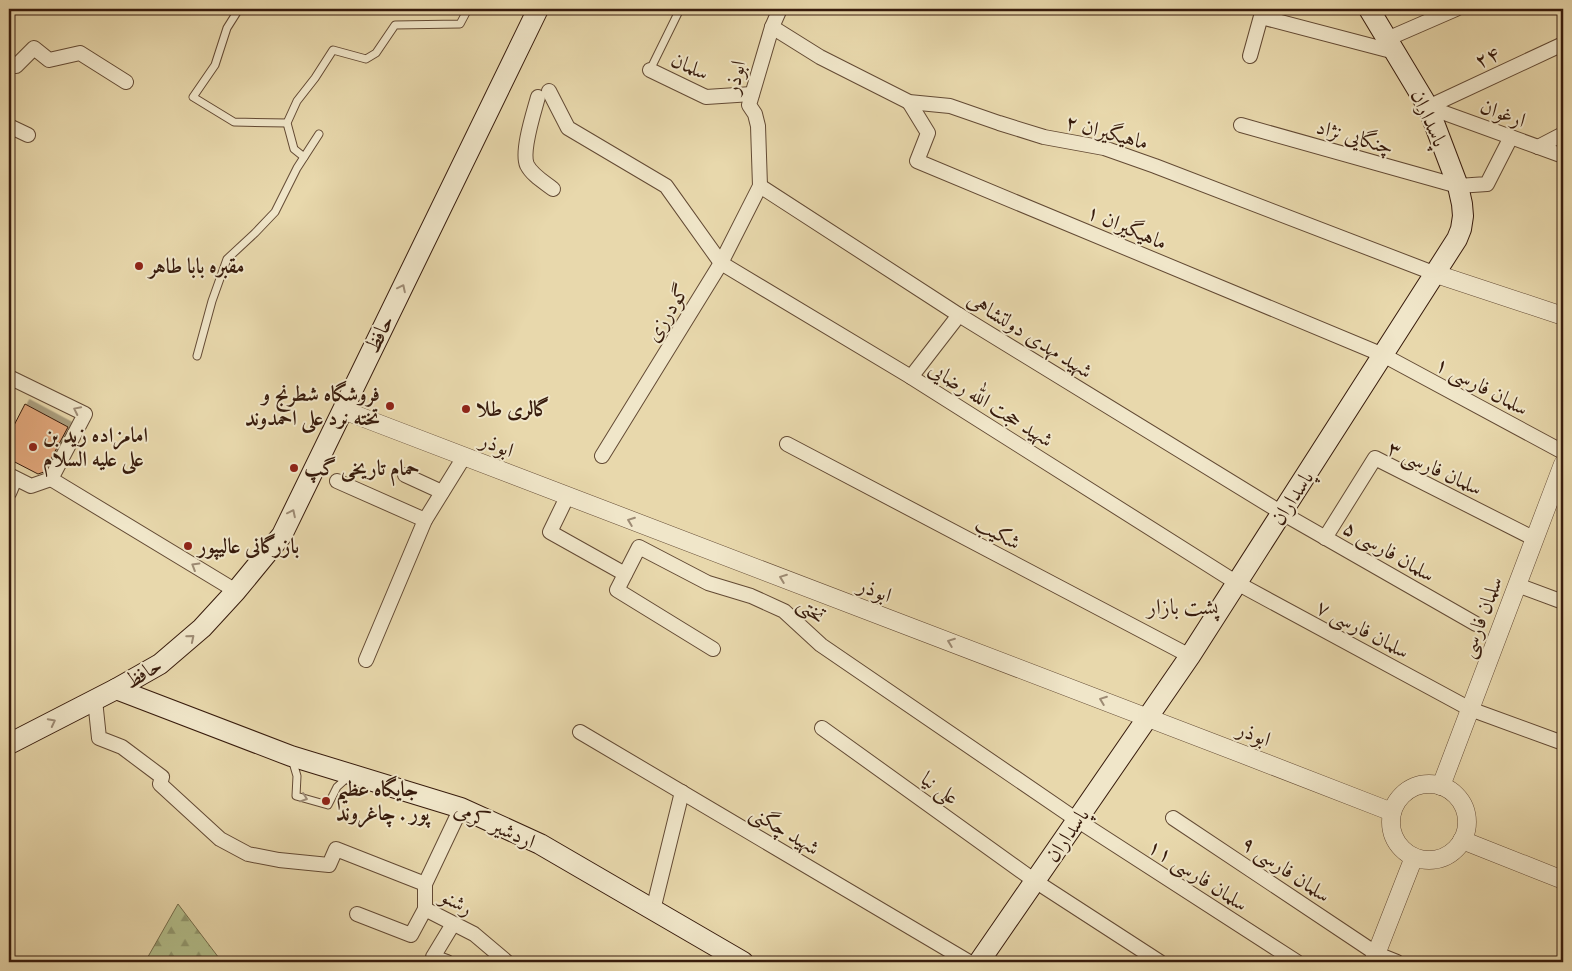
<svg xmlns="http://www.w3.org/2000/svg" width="1572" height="971" font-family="'Sorts Mill Goudy',Amiri,serif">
<defs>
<pattern id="forest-firs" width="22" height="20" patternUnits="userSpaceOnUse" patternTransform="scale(1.25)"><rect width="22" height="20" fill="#b3bf8c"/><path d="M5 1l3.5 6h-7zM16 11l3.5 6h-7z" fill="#929a71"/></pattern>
<filter id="shadow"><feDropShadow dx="4.5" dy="-4.5" stdDeviation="0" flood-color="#0004"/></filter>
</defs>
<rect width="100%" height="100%" fill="#e8d8ac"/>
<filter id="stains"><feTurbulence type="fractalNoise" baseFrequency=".004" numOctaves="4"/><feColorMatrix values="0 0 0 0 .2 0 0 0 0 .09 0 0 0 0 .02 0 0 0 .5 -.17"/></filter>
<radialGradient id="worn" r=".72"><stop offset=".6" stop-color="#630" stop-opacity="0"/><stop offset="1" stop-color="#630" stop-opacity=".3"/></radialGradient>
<polygon fill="url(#forest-firs)" stroke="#756d4c" points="178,904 222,962 145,962"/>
<polygon fill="#e1a67a" stroke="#371b0c" filter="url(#shadow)" points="25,404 68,427 44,472 38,474 9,459 9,435"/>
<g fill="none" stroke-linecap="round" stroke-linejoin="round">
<defs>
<g id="service">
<polyline points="239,9 227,28 215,65 193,97 234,122 287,123"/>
<polyline points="650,70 680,9"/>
<polyline points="304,157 294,149 287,123 297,101 315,78 333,50 366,59 376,53 395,25 460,24 468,9"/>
<polyline points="197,356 212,301 227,259 255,233 275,212 297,168 319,134"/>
<polyline points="292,759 297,776 296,796 328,805 337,787 348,777"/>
</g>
<g id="minor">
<polyline points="1261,17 1395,52"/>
<polyline points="772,27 820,57 909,102 950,106 999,123 1044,137 1104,148 1155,166 1436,274"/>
<polyline points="1387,39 1456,9"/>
<polyline points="1250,56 1263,9"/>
<polyline points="9,63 16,66 34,48 49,60 80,53 126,82"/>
<polyline points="650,70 706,97 752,94"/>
<polyline points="549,91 568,128 666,186 721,263 911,377 1237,583 1470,709 1563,743"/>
<path d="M 538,97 C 534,112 521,151 527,165 C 532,175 544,182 553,189"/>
<polyline points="909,102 928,133 917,161 1383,355 1563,452"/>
<polyline points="1428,107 1563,44"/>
<polyline points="1428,107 1563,156"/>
<polyline points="1241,125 1458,186 1487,184 1511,137"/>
<polyline points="9,126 28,135"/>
<polyline points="1538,147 1563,134"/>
<polyline points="760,186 959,315 1282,513 1476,624"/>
<polyline points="9,377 85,414 51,479 236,591"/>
<polyline points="911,377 959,315"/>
<polyline points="787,444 1190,656"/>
<polyline points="602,456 721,263 760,186 758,126 755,114 749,105 772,27 780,9"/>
<polyline points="9,475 31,486 51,479"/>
<polyline points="405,475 442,492"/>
<polyline points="337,481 425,520"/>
<polyline points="9,493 15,479"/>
<polyline points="567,497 550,532 625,574"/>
<polyline points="1325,538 1375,458 1535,539"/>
<polyline points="1517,585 1563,602"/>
<polyline points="713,649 617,590 639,547 708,583 751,596 784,611 821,645 1077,820 1297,962"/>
<polyline points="366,660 425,520 464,457"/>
<polyline points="95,700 99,738 122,747 162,777 160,784 220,839 248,854 279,860 329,865 336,849 425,884"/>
<polyline points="822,728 1035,881 1160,962"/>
<polyline points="580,732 969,962"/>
<polyline points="461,808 425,884 425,909 474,934 507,962"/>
<polyline points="1173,818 1377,954 1397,962"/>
<polyline points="653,910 682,792"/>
<polyline points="357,914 411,935 425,909"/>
<polyline points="447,962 433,957 453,924"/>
</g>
<g id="tertiary">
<polyline points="1436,274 1563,316"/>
<path d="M 343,410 C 692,545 1043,676 1392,812"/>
<circle cx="1429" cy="822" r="38"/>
<polyline points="1441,786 1563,464"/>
<polyline points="1462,840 1563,880"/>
<polyline points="1373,962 1414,857"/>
</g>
<g id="secondary">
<polyline points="116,689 291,756 461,808 540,844 743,962"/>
<polyline points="9,744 116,689 160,664 202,628 236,591 282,535 538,9"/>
<polyline points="979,962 1190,656 1457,239 1461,229 1463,216 1462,204 1458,186 1428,107 1369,9"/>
</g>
</defs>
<use href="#service" stroke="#634a34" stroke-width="9"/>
<use href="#minor" stroke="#634a34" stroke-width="16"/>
<use href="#tertiary" stroke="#634a34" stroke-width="19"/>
<use href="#secondary" stroke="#371b0c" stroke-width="22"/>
<use href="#service" stroke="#f0e6c9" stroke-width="7"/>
<use href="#minor" stroke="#f0e6c9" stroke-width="14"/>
<use href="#tertiary" stroke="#f0e6c9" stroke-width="18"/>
<use href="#secondary" stroke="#f0e6c9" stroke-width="20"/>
</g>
<defs><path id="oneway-chevron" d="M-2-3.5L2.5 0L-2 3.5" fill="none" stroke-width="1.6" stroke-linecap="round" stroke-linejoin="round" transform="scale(1.25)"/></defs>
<g stroke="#9d8b74">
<use href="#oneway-chevron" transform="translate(402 288) rotate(-64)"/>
<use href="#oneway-chevron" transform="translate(77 410) rotate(-154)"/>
<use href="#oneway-chevron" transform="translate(292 513) rotate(-64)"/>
<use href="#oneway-chevron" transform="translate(631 521) rotate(-159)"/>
<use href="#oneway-chevron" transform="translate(195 566) rotate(-149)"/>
<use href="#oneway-chevron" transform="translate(783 578) rotate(-159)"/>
<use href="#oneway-chevron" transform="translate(191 638) rotate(-40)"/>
<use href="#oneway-chevron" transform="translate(951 642) rotate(-159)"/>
<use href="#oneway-chevron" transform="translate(1103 700) rotate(-159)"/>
<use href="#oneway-chevron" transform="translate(52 722) rotate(-27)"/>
<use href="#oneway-chevron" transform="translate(304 798) rotate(19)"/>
</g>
<g fill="#8f2418" stroke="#f0e6c9" stroke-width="2">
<circle cx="139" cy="266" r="5"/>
<circle cx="390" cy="406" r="5"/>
<circle cx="466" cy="409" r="5"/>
<circle cx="33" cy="447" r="5"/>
<circle cx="294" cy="468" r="5"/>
<circle cx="188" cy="546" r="5"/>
<circle cx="326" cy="801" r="5"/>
</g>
<g text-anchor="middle" stroke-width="4" stroke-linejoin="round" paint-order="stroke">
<g font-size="21" fill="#371b0c" stroke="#f0e6c9">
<text transform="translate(1487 57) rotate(-25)" y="7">۲۴</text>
<text transform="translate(690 66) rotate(24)" y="7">سلمان</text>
<text transform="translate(735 77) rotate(-77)" y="7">ابوذر</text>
<text transform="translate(1503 113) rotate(20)" y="7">ارغوان</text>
<text transform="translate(1429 118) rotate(66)" y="7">پاسداران</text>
<text transform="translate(1107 132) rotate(15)" y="7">ماهیگیران ۲</text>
<text transform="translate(1355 137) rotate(16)" y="7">چنگایی نژاد</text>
<text transform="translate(1127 227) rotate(23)" y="7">ماهیگیران ۱</text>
<text transform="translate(667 313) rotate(-58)" y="7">گودرزی</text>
<text transform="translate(379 334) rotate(-64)" y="7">حافظ</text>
<text transform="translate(1030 335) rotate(32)" y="7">شهید مهدی دولتشاهی</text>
<text transform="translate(1482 386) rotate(28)" y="7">سلمان فارسی ۱</text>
<text transform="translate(991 404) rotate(32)" y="7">شهید حجت الله رضایی</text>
<text transform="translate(497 445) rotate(21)" y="7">ابوذر</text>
<text transform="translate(1435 468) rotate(25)" y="7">سلمان فارسی ۳</text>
<text transform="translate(1292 498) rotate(-57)" y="7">پاسداران</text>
<text transform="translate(998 533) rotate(28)" y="7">شکیب</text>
<text transform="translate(1389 551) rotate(30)" y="7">سلمان فارسی ۵</text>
<text transform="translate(875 590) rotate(21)" y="7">ابوذر</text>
<text transform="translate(812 610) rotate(41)" y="7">تختی</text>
<text transform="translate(1481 617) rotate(-69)" y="7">سلمان فارسی</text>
<text transform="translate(1363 629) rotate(28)" y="7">سلمان فارسی ۷</text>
<text transform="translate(143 673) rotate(-32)" y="7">حافظ</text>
<text transform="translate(1254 734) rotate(21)" y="7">ابوذر</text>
<text transform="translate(940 788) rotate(36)" y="7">علی نیا</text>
<text transform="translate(495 825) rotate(24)" y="7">اردشیر کرمی</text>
<text transform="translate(785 830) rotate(31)" y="7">شهید چگنی</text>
<text transform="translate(1067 835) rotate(-55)" y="7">پاسداران</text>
<text transform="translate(1286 869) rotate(34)" y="7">سلمان فارسی ۹</text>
<text transform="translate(1198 875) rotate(33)" y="7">سلمان فارسی ۱۱</text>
<text transform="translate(457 902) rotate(29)" y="7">رشنو</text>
</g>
<g font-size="21" font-weight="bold" fill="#371b0c" stroke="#f0e6c9" text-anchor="start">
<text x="149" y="273">مقبره بابا طاهر</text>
<text x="380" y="401" text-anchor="end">فروشگاه شطرنج و<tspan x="380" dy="24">تخته نرد علی احمدوند</tspan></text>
<text x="476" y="416">گالری طلا</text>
<text x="43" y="442">امامزاده زید بن<tspan x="43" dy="24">علی علیه السلام</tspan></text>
<text x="304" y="475">حمام تاریخی گپ</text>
<text x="198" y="553">بازرگانی عالیپور</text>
<text x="336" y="796">جایگاه عظیم<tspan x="336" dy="24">پور . چاغروند</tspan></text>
</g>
<g font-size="22" fill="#371b0c" stroke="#f0e6c9">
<text x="1183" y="614">پشت بازار</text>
</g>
</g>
<rect width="1572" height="971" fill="none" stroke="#e8d8ac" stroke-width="30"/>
<rect x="10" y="10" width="1552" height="951" fill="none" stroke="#371b0c" stroke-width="2.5"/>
<rect x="15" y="15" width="1542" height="941" fill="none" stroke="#371b0c"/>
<rect width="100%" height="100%" filter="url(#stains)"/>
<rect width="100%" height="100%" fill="url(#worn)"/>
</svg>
